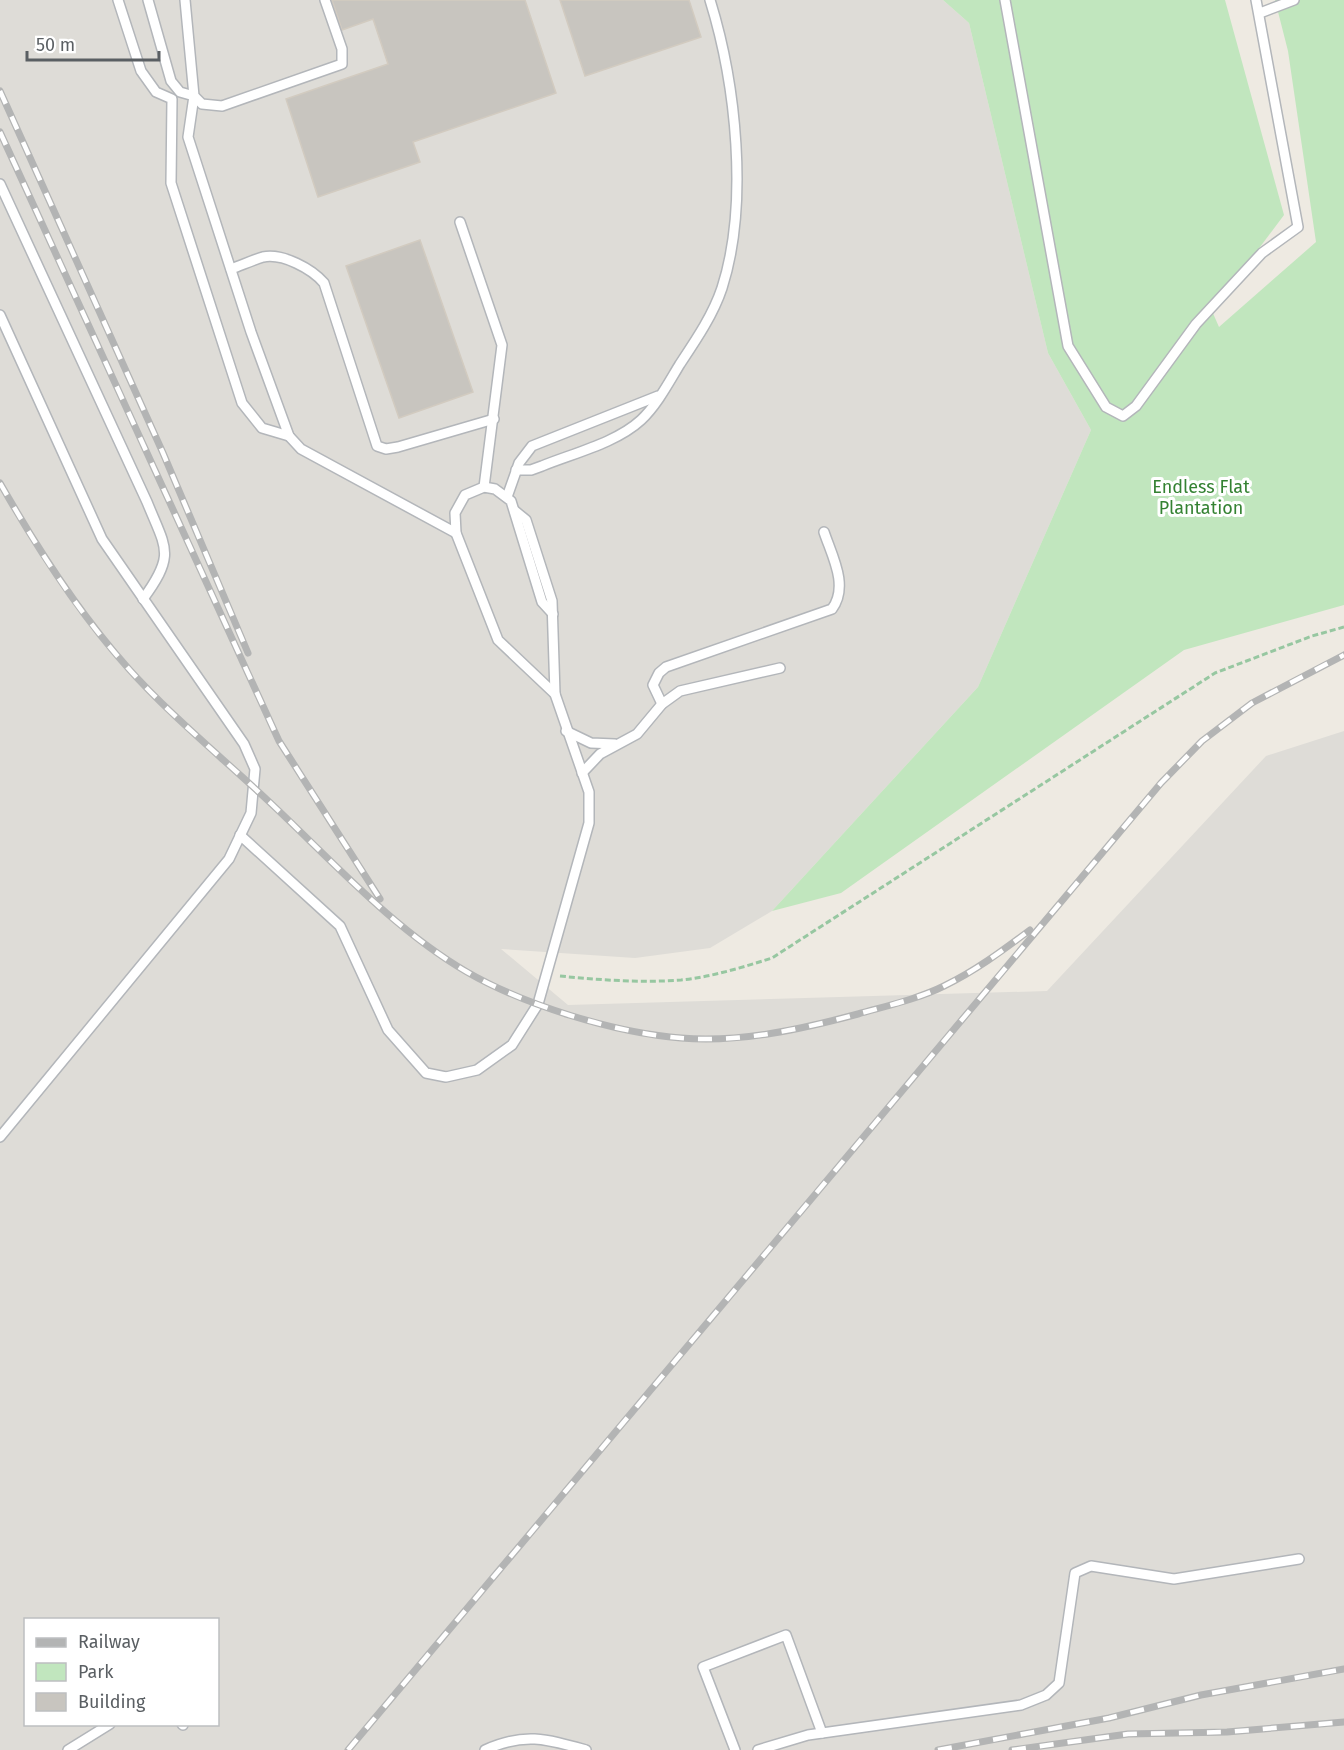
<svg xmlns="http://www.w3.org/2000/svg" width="1344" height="1750" font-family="'Fira Sans',sans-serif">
<rect width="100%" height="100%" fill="#eeeae2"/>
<path fill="#dedcd7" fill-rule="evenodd" d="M 0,0 L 943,0 L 969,23 L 1048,353 L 1091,430 L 978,687 L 772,911 L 710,948 L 635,958 L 501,949 L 568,1005 L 1047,991 L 1266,756 L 1344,731 L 1344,1750 L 0,1750 ZM 26,1620 L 218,1620 L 218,1724 L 26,1724 Z"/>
<polygon fill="#c1e6be" points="943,0 1225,0 1284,215 1212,311 1219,327 1316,242 1288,51 1275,0 1344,0 1344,605 1184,650 841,893 772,911 978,687 1091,430 1048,353 969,23"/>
<g fill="#c8c5bf" stroke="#d2cbc0" stroke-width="1.5">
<polygon points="332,0 525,0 556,93 413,142 420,162 318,197 286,99 388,64 373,19 342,30"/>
<polygon points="560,0 689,0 701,37 585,76"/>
<polygon points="420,240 473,392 399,418 346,266"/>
</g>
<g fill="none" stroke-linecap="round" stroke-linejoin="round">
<defs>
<g id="lane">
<polyline points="118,0 141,71 156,92 172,99 171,183 242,403 262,428 289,436"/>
<polyline points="148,0 171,81 180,92 194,96 188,137 251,332 289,436 301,449 456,533"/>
<polyline points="185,0 194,96 202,104 222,106 342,64 342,49 325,0"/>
<polyline points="1005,0 1068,346 1106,407 1123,416 1136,406 1196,324 1262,253 1298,227 1256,0"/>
<polyline points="1260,13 1294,0"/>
<path d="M 0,184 L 147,502 C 166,549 176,554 143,599"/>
<polyline points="460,222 502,345 484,487"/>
<path d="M 231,269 C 242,265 253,260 263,257 C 283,253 312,269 324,283 L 377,446 L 386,449 L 398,447 L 494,419"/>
<polyline points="0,315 102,539 244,744 255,769 251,813 229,859 0,1137"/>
<path d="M 516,470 L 531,470 L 542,466 C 574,453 616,443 641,420 C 657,405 669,382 680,364 C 696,340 713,315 722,288 C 749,204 736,84 710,0"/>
<polyline points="507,497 519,463 532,446 658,396"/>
<polyline points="515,511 526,520 552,601 555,694"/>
<path d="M 662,704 L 653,685 L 659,673 L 666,667 L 832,609 C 849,586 832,556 824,532"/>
<polyline points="566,731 591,743 615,744"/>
<polyline points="582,773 600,754 637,734 662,704 680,691 780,668"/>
<polyline points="240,835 340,926 388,1030 426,1073 446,1077 477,1070 512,1045 538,1004 589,823 589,792 555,694 498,640 456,533 455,513 465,495 484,487 495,489 511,501 542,602 553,614"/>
<polyline points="182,1724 183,1725"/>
<polyline points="68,1750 110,1724"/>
<path d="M 485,1750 C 524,1732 547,1739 586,1750"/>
<polyline points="735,1750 703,1667 786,1635 822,1733"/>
<polyline points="758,1750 808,1735 1021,1705 1046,1695 1059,1683 1075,1573 1091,1566 1174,1579 1299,1559"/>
</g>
</defs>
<use href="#lane" stroke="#b3b6ba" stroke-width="12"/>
<path stroke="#97c7a1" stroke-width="3" stroke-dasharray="6 3" stroke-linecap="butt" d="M 560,976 C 599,980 641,983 681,980 C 712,977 743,967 772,958 L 1215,673 L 1312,636 L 1344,627"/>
<use href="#lane" stroke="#fff" stroke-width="9"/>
<defs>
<g id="rail">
<polyline points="0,91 163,453 248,653"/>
<polyline points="0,132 279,741 380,899"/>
<path d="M 0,483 C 37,548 78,612 128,668 C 169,714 218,754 263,796 C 328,856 390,927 467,972 C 524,1005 615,1033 681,1038 C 740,1043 802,1029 858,1014 C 886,1006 918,999 944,986 C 975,971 1002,951 1030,930"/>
<polyline points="348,1750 1161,783 1202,741 1252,703 1344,655"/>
<polyline points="938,1750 1109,1718 1201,1695 1344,1669"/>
<polyline points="1012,1750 1128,1734 1227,1732 1344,1722"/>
</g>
</defs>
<use href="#rail" stroke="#b3b4b4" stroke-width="7"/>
<use href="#rail" stroke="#fff" stroke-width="4.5" stroke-dasharray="14" stroke-linecap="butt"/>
</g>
<g text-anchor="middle" stroke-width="6" stroke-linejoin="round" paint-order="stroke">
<g font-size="18" fill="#348232" stroke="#fff">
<text x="1201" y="493">Endless Flat<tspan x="1201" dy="21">Plantation</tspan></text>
</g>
</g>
<rect x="24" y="1618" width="195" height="108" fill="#ffffff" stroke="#bdbfc1" stroke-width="1.5"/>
<rect x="36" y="1638" width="30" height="9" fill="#b3b4b4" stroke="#bdbfc1" stroke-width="1.5"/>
<text x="78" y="1648" font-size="18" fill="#5a5f63">Railway</text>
<rect x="36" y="1663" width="30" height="18" fill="#c1e6be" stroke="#bdbfc1" stroke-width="1.5"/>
<text x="78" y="1678" font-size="18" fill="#5a5f63">Park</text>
<rect x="36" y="1693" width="30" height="18" fill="#c8c5bf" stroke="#bdbfc1" stroke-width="1.5"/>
<text x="78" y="1708" font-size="18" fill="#5a5f63">Building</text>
<path d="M27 51v9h132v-9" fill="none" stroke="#5a5f63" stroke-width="3"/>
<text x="36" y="51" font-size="18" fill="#5a5f63" stroke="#ffffff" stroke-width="4.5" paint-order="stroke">50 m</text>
</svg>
